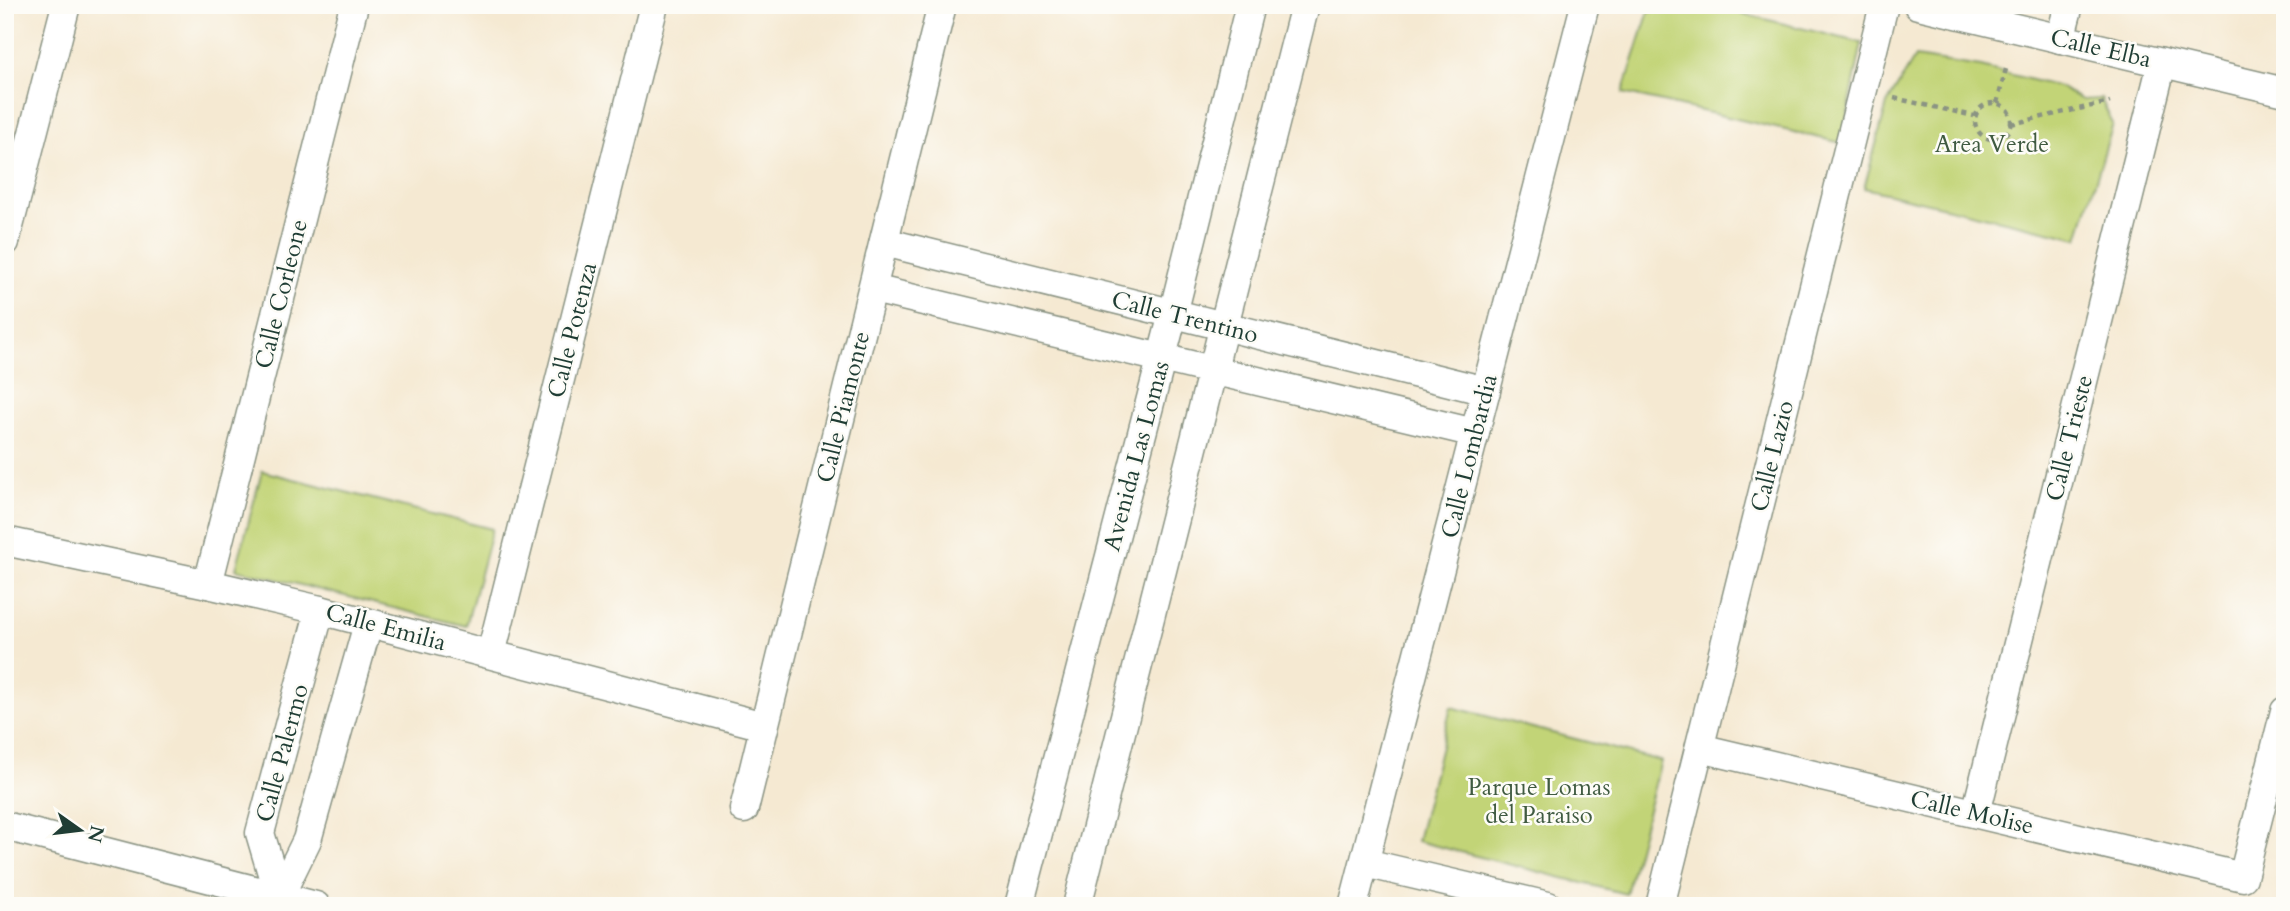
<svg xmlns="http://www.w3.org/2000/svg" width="2290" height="911" font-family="Cardo,serif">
<rect width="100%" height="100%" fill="#fdfcf7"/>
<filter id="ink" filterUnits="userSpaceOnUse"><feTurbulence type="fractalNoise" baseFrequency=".0143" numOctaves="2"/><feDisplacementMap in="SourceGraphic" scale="14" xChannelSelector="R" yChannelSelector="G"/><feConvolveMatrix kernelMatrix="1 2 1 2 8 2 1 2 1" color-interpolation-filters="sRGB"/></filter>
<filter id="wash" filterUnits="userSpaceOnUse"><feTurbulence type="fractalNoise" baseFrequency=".00686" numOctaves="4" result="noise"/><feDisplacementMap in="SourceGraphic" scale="28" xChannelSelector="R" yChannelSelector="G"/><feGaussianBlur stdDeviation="1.57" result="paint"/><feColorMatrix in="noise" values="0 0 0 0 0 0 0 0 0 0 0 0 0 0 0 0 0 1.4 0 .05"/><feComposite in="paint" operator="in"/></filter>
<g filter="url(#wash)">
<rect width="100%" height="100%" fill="#f5e9d2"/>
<g fill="#c2d477" stroke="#708856" stroke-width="2">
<polygon points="1655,5 1707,5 1862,43 1842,143 1623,93 1648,14"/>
<polygon points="1915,57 1981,67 2059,87 2082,100 2101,99 2113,124 2078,238 1864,188 1887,104"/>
<polygon points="262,471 492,529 466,626 236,569"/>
<polygon points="1451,707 1661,761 1626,894 1417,841"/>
</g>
</g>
<g filter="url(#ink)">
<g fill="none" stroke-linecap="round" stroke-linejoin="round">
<defs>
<g id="minor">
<polyline points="1918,5 2285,92"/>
<polyline points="2060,39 2069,5"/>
<polyline points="5,242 66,5"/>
<polyline points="884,242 1486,391"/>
<polyline points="873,289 1475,433"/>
<polyline points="5,541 208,584 320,610 764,726"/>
<polyline points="208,584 354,5"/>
<polyline points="491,654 654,5"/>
<polyline points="1700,748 2243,877 2285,711"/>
<polyline points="744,809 942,5"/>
<polyline points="1976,813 2162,63"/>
<polyline points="5,826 316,906"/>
<polyline points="1365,863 1548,906"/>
<polyline points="279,897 260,833 320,610"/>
<polyline points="276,906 279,897 307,840 368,624"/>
<polyline points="1019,906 1173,314 1250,5"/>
<polyline points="1077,906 1305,5"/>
<polyline points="1353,906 1585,5"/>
<polyline points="1660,906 1884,5"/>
</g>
</defs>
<use href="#minor" stroke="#8a9383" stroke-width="31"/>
<g stroke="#8a9383" stroke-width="4.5" stroke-dasharray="5 5" stroke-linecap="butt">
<polyline points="1894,98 1974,116"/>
<circle cx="1993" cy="121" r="18"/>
<polyline points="1997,103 2007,65"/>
<polyline points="2011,124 2110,102"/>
</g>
<use href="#minor" stroke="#fff" stroke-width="28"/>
</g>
</g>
<g text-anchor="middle" stroke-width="5" stroke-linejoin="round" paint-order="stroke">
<g font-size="24" fill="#1f3d34" stroke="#fdfcf7">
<text transform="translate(2101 48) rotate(13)" y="8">Calle Elba</text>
<text transform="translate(281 294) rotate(-76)" y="8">Calle Corleone</text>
<text transform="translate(1185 317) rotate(14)" y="8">Calle Trentino</text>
<text transform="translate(572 330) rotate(-76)" y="8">Calle Potenza</text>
<text transform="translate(843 407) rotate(-76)" y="8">Calle Piamonte</text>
<text transform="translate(2069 438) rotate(-76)" y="8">Calle Trieste</text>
<text transform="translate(1136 456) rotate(-75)" y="8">Avenida Las Lomas</text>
<text transform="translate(1469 456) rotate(-76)" y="8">Calle Lombardia</text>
<text transform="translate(1772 456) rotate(-76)" y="8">Calle Lazio</text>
<text transform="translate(386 627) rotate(15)" y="8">Calle Emilia</text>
<text transform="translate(282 753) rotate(-75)" y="8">Calle Palermo</text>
<text transform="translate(1972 812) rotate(13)" y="8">Calle Molise</text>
</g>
<g font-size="24" fill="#405b41" stroke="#fdfcf7">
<text x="1992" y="152">Area Verde</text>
<text x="1539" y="795">Parque Lomas<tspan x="1539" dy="28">del Paraiso</tspan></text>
</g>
</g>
<rect width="2290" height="911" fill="none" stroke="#fdfcf7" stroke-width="28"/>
<g transform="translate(80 830) rotate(104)" stroke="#fdfcf7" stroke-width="5" paint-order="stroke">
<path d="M0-5L12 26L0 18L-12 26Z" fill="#1f3d34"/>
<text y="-10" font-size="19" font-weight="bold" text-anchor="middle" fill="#1f3d34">N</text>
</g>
</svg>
